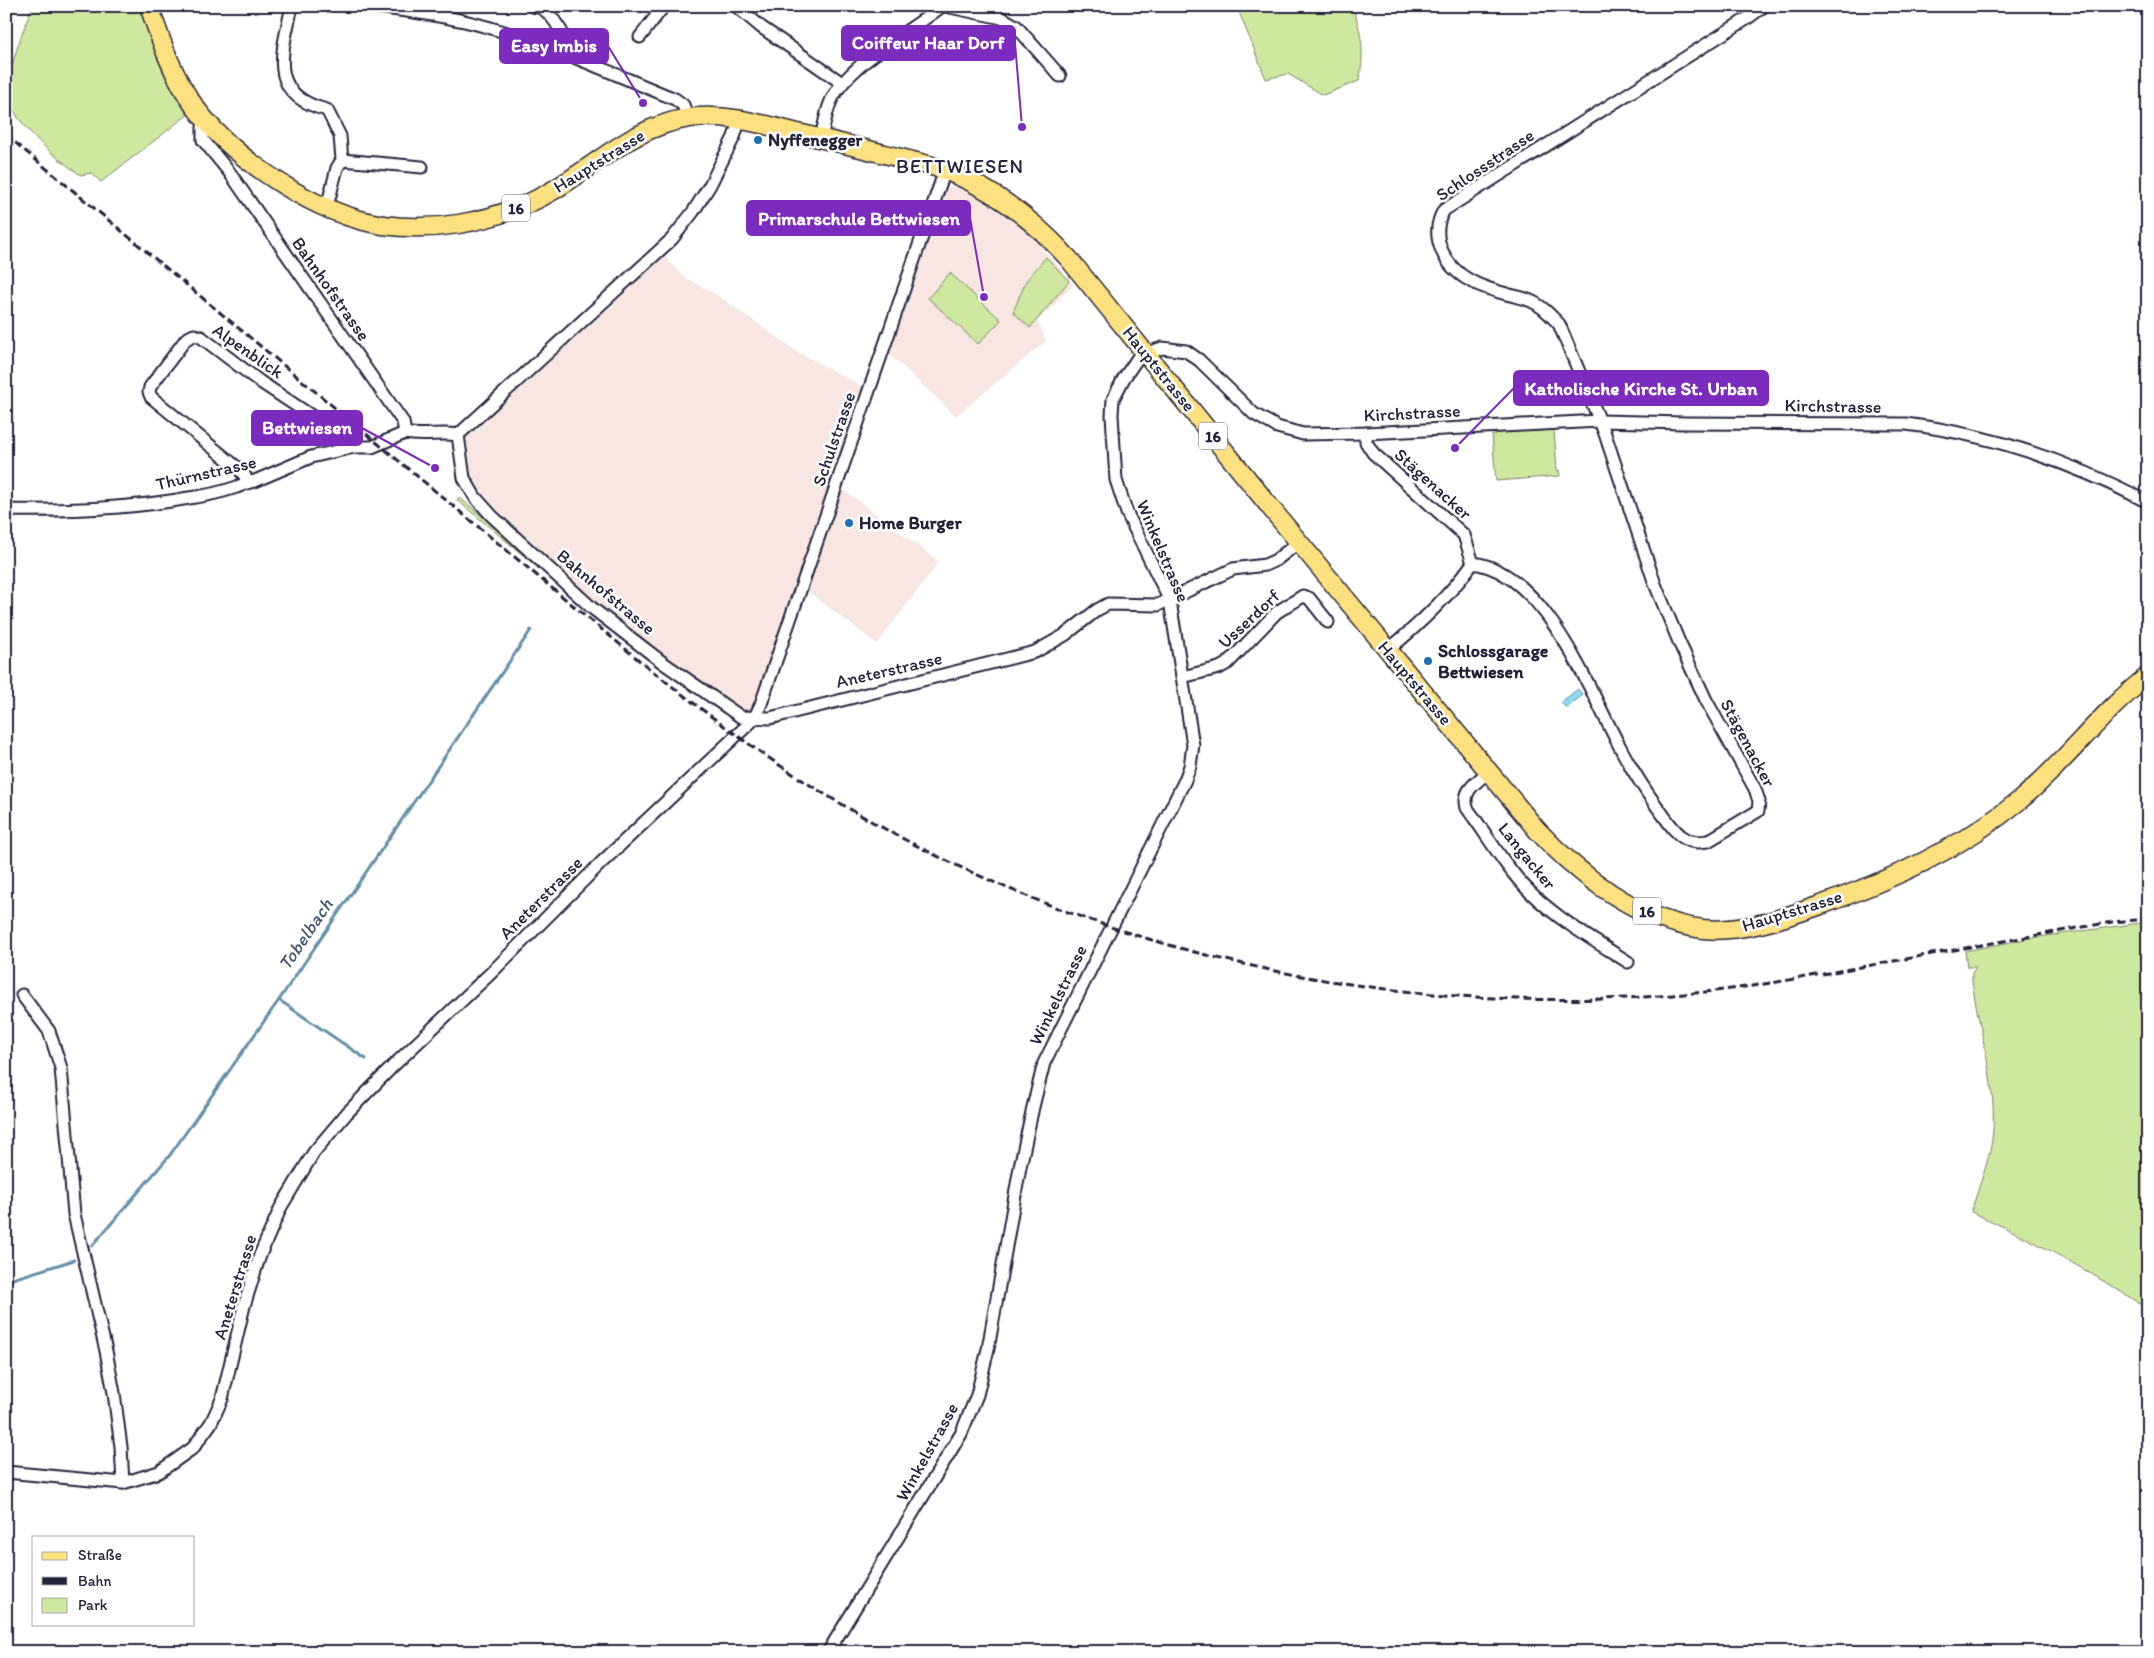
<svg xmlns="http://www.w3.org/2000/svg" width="2154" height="1658" font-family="Itim,sans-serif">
<rect width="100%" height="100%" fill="#fff"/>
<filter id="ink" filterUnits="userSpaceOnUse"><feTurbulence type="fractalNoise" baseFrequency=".02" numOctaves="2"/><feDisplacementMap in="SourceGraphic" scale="10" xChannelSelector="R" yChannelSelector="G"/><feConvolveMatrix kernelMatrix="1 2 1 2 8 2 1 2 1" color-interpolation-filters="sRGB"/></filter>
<g filter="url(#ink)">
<g fill="#f7e6e1">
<polygon points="956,184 1019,224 1070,279 1073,285 1038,321 1046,341 956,416 888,353 946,189"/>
<polygon points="660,252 684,277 717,295 798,352 869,390 754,719 620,631 468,486 458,435"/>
<polygon points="840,487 939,562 877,644 806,590"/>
</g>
<g fill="#cee89f" stroke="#78856d">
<path d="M 32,6 L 142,6 L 190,113 L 101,182 L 91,173 L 81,175 C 59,161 14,124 9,98 C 5,74 24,30 32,6 Z"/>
<path d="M 1352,6 C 1362,31 1365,55 1359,81 L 1323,95 L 1288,74 L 1266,79 L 1237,7 Z"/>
<polygon points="1046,257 1069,281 1030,328 1013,312 1026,281"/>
<polygon points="950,273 1001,320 978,344 928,298"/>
<polygon points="1554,430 1557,470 1559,470 1560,476 1496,481 1492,435 1495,435 1496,432"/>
<polygon points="459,497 539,564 536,566 457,500"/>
<path d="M 2148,922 L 2148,1309 C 2091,1272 2033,1239 1971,1212 C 1979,1185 1991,1158 1993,1130 C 1996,1080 1979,1031 1972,981 L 1972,973 L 1976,967 L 1967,967 L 1965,951 L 2031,938 Z"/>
</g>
<polygon fill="#8fd9f0" stroke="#6390a8" points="1578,689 1583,695 1566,708 1561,702"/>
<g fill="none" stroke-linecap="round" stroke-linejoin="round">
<g stroke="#6390a8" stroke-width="3">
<polyline points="279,1000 366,1059"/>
<polyline points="92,1246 170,1155 279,1000 531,630"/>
<polyline points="6,1281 74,1260"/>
</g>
<defs>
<g id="minor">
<path d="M 292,6 C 282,53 266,95 327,110 L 340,136 L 342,160 L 337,168 L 327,207"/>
<path d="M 369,6 C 401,10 433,14 464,21 C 537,38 606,71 675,99 L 683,105 L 688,118"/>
<path d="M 533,6 C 536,7 538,7 541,8 C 552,13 570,42 569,54"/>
<polyline points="736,6 761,27 842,83"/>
<polyline points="945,6 1002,18 1016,26 1060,76"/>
<polyline points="640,37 664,6"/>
<path d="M 208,123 L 203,127 L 203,140 L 230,173 L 403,422 L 405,433 C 423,437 440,432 458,435 L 672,239 L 693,212 L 710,185 L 734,137 L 740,119"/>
<path d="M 821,138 C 824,126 826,112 831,101 C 847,65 911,31 942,6"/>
<polyline points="342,160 422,167"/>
<path d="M 1366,433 L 1366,442 L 1373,453 L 1464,535 L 1473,563 C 1449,596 1420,624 1388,650"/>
<polyline points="458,435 464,478 475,497 492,516 592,608 662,662 741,717 770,718 1035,652 1065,635 1097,610 1108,604 1158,605 1233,569 1265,565 1276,560 1299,542"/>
<polyline points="246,482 245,476 239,469 151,397 149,392 150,387 186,339 194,335 201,337 259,381 346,439 354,447"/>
<path d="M 6,510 C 67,511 129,509 189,498 C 205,496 222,492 237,487 C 244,484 248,482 255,481 L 311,457 L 354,447 L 372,447 L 405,433"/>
<path d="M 1473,563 C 1545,572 1589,690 1620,747 C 1631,768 1644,789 1658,808 C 1666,818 1674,833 1686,839 C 1693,843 1700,842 1708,841 L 1758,811 L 1759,801 L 1755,789 L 1706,700 L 1679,642 L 1655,584 L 1604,431 L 1559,324 C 1551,316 1544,307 1533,302 C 1526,298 1518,297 1510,295 C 1483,288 1454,279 1442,251 C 1436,237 1436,223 1444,210 L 1745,20 L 1764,6"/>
<polyline points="1182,677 1219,668 1228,663 1277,612 1303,596 1309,598 1328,622"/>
<path d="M 1488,772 C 1476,783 1462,790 1467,808 C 1488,836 1506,869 1531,893 C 1560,921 1595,941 1628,962"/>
<polyline points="22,995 49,1031 61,1068 74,1214 106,1351 114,1393 121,1447 123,1483"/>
<polyline points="6,1472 123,1483 159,1472 193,1448 211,1423 222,1399 244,1306 260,1255 281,1207 314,1152 347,1113 393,1066 494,970 600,864 754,719 761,704 945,170"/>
<path d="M 828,1652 L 961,1434 L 977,1395 L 988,1349 L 1020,1167 L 1033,1107 L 1044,1063 L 1185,780 L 1190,766 L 1193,745 L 1170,601 L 1127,513 L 1116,480 L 1112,415 L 1113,399 L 1124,378 L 1139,356 L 1162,348 L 1186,351 L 1199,360 L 1254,414 L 1277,427 L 1303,434 L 1366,433 L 1600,421 L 1685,423 L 1906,424 C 1990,434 2073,463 2148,502"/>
</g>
<path id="primary" d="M 149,6 C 161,41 173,77 195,107 C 234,160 317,215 383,225 C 433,232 485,223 531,202 C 586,177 627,127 689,118 C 728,113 765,125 802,134 C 845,144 889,155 932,166 C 986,183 1031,217 1069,259 L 1279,518 L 1537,830 C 1580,876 1638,921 1703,929 C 1743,933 1783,918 1821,905 C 1894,878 1959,850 2020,800 C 2066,762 2101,712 2148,676"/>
</defs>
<use href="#minor" stroke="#22223b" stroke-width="15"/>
<use href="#primary" stroke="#22223b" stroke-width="21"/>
<use href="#minor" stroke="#fff" stroke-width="11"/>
<use href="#primary" stroke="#fde080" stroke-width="18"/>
<path stroke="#22223b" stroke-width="3" stroke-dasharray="8 4" stroke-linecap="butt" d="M 6,135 L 640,661 C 704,712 768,761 838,802 C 1093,955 1399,1022 1695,993 C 1760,987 1825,973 1889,962 C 1963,948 2038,935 2112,922 L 2148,919"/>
</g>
</g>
<g fill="#1f6fb2" stroke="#fff" stroke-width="2">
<circle cx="758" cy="140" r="5"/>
<circle cx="849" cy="523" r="5"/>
<circle cx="1428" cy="661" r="5"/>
</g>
<g text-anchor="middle" stroke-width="5" stroke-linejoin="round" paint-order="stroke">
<g fill="#fff" stroke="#646476" stroke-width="1">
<rect x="502" y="194.5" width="28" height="27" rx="4"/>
<rect x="1199" y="422.5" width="28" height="27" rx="4"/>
<rect x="1633" y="897.5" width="28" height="27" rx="4"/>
</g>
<g font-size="16" font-weight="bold" fill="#22223b">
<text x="516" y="214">16</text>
<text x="1213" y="442">16</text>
<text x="1647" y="917">16</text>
</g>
<g font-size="18" font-weight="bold" fill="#22223b" stroke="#fff" text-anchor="start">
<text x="768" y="146">Nyffenegger</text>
<text x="859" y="529">Home Burger</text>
<text x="1438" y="657">Schlossgarage<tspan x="1438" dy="21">Bettwiesen</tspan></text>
</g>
<g font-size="18" fill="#22223b" stroke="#fff">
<text transform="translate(599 161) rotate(-32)" y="6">Hauptstrasse</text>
<text transform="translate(1485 165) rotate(-34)" y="6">Schlossstrasse</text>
<text transform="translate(331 289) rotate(55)" y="6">Bahnhofstrasse</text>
<text transform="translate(248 351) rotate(35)" y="6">Alpenblick</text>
<text transform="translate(1159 369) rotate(51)" y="6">Hauptstrasse</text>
<text transform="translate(1833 406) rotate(1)" y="6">Kirchstrasse</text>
<text transform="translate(1412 413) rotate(-3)" y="6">Kirchstrasse</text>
<text transform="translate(834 439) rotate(-71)" y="6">Schulstrasse</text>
<text transform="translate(206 473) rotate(-13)" y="6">Thürnstrasse</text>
<text transform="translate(1433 484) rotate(42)" y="6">Stägenacker</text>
<text transform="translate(1163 551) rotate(67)" y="6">Winkelstrasse</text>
<text transform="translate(606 592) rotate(40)" y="6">Bahnhofstrasse</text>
<text transform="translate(1249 619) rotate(-43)" y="6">Usserdorf</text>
<text transform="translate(889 670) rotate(-13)" y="6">Aneterstrasse</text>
<text transform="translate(1415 683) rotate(50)" y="6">Hauptstrasse</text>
<text transform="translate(1748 743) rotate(62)" y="6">Stägenacker</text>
<text transform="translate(1527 856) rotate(51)" y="6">Langacker</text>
<text transform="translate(541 898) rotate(-45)" y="6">Aneterstrasse</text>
<text transform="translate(1792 911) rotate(-17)" y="6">Hauptstrasse</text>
<text transform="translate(1058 995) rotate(-64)" y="6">Winkelstrasse</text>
<text transform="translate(235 1287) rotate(-73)" y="6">Aneterstrasse</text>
<text transform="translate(927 1452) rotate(-61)" y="6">Winkelstrasse</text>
</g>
<g font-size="19" font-style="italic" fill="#435971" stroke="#fff">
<text transform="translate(305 934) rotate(-56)" y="7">Tobelbach</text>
</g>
<g font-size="20" letter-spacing="1" fill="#22223b" stroke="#fff">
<text x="960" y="173">BETTWIESEN</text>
</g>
</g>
<path fill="none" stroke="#7b2cbf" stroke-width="2" d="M1022 127L1015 43M643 103L608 46M984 297L970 218M1455 448L1514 388M435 468L362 428"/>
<g fill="#7b2cbf" stroke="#fff" stroke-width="2">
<circle cx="1022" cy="127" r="5"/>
<circle cx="643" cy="103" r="5"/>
<circle cx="984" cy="297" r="5"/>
<circle cx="1455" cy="448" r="5"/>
<circle cx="435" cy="468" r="5"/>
</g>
<g fill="#7b2cbf" stroke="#7b2cbf" stroke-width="2">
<rect x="842" y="26" width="173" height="34" rx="5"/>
<rect x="500" y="29" width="108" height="34" rx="5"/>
<rect x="747" y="201" width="223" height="34" rx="5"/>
<rect x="1514" y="371" width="254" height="34" rx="5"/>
<rect x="252" y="411" width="110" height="34" rx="5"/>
</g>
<g font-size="19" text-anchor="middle" font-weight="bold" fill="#fff">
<text x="928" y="49">Coiffeur Haar Dorf</text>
<text x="554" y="52">Easy Imbis</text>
<text x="859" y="225">Primarschule Bettwiesen</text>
<text x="1641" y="395">Katholische Kirche St. Urban</text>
<text x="307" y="434">Bettwiesen</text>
</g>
<rect width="2154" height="1658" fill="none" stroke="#fff" stroke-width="25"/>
<rect x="12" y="12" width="2129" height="1633" fill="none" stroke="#22223b" stroke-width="2" filter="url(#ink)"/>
<rect x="32" y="1536" width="162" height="90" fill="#ffffff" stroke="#a7a7b1"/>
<rect x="42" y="1552" width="25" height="8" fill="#fde080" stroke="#a7a7b1"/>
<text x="78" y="1560" font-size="15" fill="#22223b">Straße</text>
<rect x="42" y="1577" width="25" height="8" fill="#22223b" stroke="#a7a7b1"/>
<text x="78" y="1586" font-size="15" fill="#22223b">Bahn</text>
<rect x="42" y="1598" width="25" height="15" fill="#cee89f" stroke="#a7a7b1"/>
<text x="78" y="1610" font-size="15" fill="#22223b">Park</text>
</svg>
